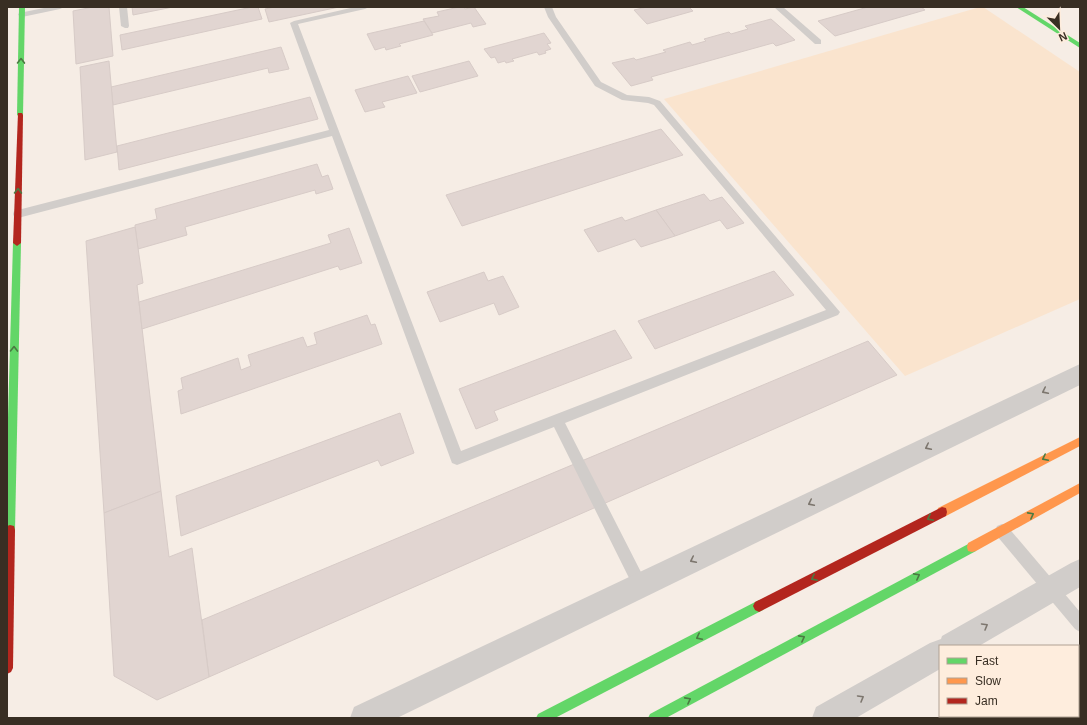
<svg xmlns="http://www.w3.org/2000/svg" width="1087" height="725" font-family="Helvetica,sans-serif">
<rect width="100%" height="100%" fill="#f6ede5"/>
<g fill="#fae4ce">
<polygon points="980,7 983,7 1080,72 1080,299 905,376 664,99"/>
<polygon points="1080,663 1080,718 992,718 995,716 1078,716 1078,664"/>
</g>
<g fill="#e1d5d1" stroke="#d7cbc7">
<polygon points="93,7 109,7 113,56 76,64 73,11"/>
<polygon points="132,7 173,7 133,15"/>
<polygon points="252,7 258,7 262,19 122,50 120,35"/>
<polygon points="275,7 339,7 269,22 265,9"/>
<polygon points="459,7 464,7 465,9 474,7 486,24 473,27 471,23 432,33 423,19 439,16 437,12"/>
<polygon points="647,7 689,7 693,11 647,24 634,10"/>
<polygon points="868,7 921,7 925,10 835,36 818,21"/>
<polygon points="771,19 795,40 776,46 773,43 651,77 653,80 631,86 612,63 634,58 636,60 666,52 663,50 690,42 692,45 706,41 704,39 729,32 731,34 748,29 745,26"/>
<polygon points="424,21 433,35 399,44 401,46 386,50 385,47 375,50 367,34"/>
<polygon points="544,33 551,43 547,44 551,49 545,51 546,53 539,55 537,52 512,59 514,61 506,63 505,61 498,63 495,57 491,58 484,49"/>
<polygon points="281,47 289,69 269,73 268,68 113,105 111,87"/>
<polygon points="109,61 117,152 85,160 80,67"/>
<polygon points="469,61 478,76 420,92 412,76"/>
<polygon points="408,76 417,93 382,102 385,107 365,112 355,90"/>
<polygon points="310,97 318,119 119,170 117,146"/>
<polygon points="661,129 683,155 462,226 446,195"/>
<polygon points="317,164 322,177 328,175 333,189 316,194 315,190 185,227 187,235 138,249 135,225 157,219 155,209"/>
<polygon points="704,194 710,201 722,197 744,223 727,229 720,220 675,236 656,210"/>
<polygon points="656,210 675,236 641,247 635,239 598,252 584,230 622,217 625,221"/>
<polygon points="135,227 143,283 137,285 161,491 104,513 86,241"/>
<polygon points="349,228 362,263 340,270 338,266 142,329 139,302 331,243 328,235"/>
<polygon points="774,271 794,295 655,349 638,321"/>
<polygon points="484,272 488,281 503,276 519,307 499,315 494,303 440,322 427,292"/>
<polygon points="367,315 371,325 375,324 382,344 181,414 178,391 183,389 181,378 238,358 241,370 251,366 248,355 303,337 307,347 317,344 314,333"/>
<polygon points="615,330 632,358 494,411 498,420 476,429 459,389"/>
<polygon points="868,341 897,375 209,677 202,620"/>
<polygon points="400,413 414,453 381,466 378,460 181,536 176,496"/>
<polygon points="161,491 169,557 192,548 209,677 157,700 114,676 104,513"/>
</g>
<g fill="none" stroke-linecap="round" stroke-linejoin="round">
<g fill="#d1cdca" fill-rule="evenodd">
<polygon points="49,7 64,7 60,9 22,17 18,15 19,13"/>
<polygon points="119,7 127,7 129,26 128,28 125,28 121,26"/>
<polygon points="355,7 369,7 365,9 298,24 461,451 826,310 654,105 648,103 622,100 595,86 548,17 544,7 552,7 556,17 601,82 627,95 649,97 660,101 840,312 838,315 565,423 645,580 647,585 645,590 640,592 635,590 554,427 457,465 452,463 332,136 18,218 14,217 13,214 14,211 18,210 329,130 290,23 294,21"/>
<polygon points="774,7 783,7 821,40 821,44 815,44"/>
<polygon points="1002,524 1007,526 1080,612 1080,632 1075,629 997,536 995,531 997,526"/>
</g>
<g fill="#d1cdca" fill-rule="evenodd">
<polygon points="1080,364 1080,385 397,718 350,718 354,707"/>
<polygon points="1080,559 1080,587 979,646 940,646 940,669 856,718 812,718 816,707 930,643 941,639 942,636 1071,563"/>
</g>
<g fill="#63d668" fill-rule="evenodd">
<polygon points="19,7 25,7 23,115 20,117 17,115"/>
<polygon points="1016,7 1023,7 1080,43 1080,48"/>
<polygon points="17,240 21,243 15,530 14,534 10,535 7,534 7,452 13,243"/>
<polygon points="972,542 976,543 977,547 976,551 666,718 648,718 650,714"/>
<polygon points="759,600 763,602 765,606 763,610 555,718 536,718 538,714"/>
</g>
<g fill="#ff974d" fill-rule="evenodd">
<polygon points="1080,437 1080,446 946,516 942,517 938,516 937,512 938,508"/>
<polygon points="1080,483 1080,493 976,551 972,552 968,551 967,547 968,543"/>
</g>
<g fill="#b3261e" fill-rule="evenodd">
<polygon points="18,113 22,113 23,115 21,243 17,246 13,243"/>
<polygon points="942,507 946,508 947,512 946,516 763,610 759,612 755,610 753,606 755,602"/>
<polygon points="10,525 14,526 15,530 13,668 11,672 7,674 7,526"/>
</g>
</g>
<defs><path id="oneway-chevron" d="M-2-3.5L2.5 0L-2 3.5" fill="none" stroke-width="1.6" stroke-linecap="round" stroke-linejoin="round"/></defs>
<g stroke="#4b7a42">
<use href="#oneway-chevron" transform="translate(21 61) rotate(-89)"/>
<use href="#oneway-chevron" transform="translate(18 191) rotate(-89)"/>
<use href="#oneway-chevron" transform="translate(14 349) rotate(-89)"/>
<use href="#oneway-chevron" transform="translate(1045 458) rotate(153)"/>
<use href="#oneway-chevron" transform="translate(1031 515) rotate(-28)"/>
<use href="#oneway-chevron" transform="translate(930 518) rotate(153)"/>
<use href="#oneway-chevron" transform="translate(917 576) rotate(-28)"/>
<use href="#oneway-chevron" transform="translate(814 578) rotate(153)"/>
<use href="#oneway-chevron" transform="translate(699 637) rotate(153)"/>
<use href="#oneway-chevron" transform="translate(802 638) rotate(-28)"/>
<use href="#oneway-chevron" transform="translate(688 700) rotate(-28)"/>
</g>
<g stroke="#7d766e">
<use href="#oneway-chevron" transform="translate(1045 391) rotate(154)"/>
<use href="#oneway-chevron" transform="translate(928 447) rotate(154)"/>
<use href="#oneway-chevron" transform="translate(811 503) rotate(154)"/>
<use href="#oneway-chevron" transform="translate(693 560) rotate(154)"/>
<use href="#oneway-chevron" transform="translate(985 626) rotate(-30)"/>
<use href="#oneway-chevron" transform="translate(861 698) rotate(-30)"/>
</g>
<rect width="1087" height="725" fill="none" stroke="#382e23" stroke-width="16"/>
<rect x="939" y="645" width="140" height="72" fill="#feeddd" stroke="#afa193"/>
<rect x="947" y="658" width="20" height="6" fill="#63d668" stroke="#afa193"/>
<text x="975" y="665" font-size="12" fill="#382e23">Fast</text>
<rect x="947" y="678" width="20" height="6" fill="#ff974d" stroke="#afa193"/>
<text x="975" y="685" font-size="12" fill="#382e23">Slow</text>
<rect x="947" y="698" width="20" height="6" fill="#b3261e" stroke="#afa193"/>
<text x="975" y="705" font-size="12" fill="#382e23">Jam</text>
<g transform="translate(1059 28) rotate(156)" stroke="#feeddd" stroke-width="3" paint-order="stroke">
<path d="M0-3L7 15L0 10L-7 15Z" fill="#382e23"/>
<text y="-6" font-size="11" font-weight="bold" text-anchor="middle" fill="#382e23">N</text>
</g>
</svg>
